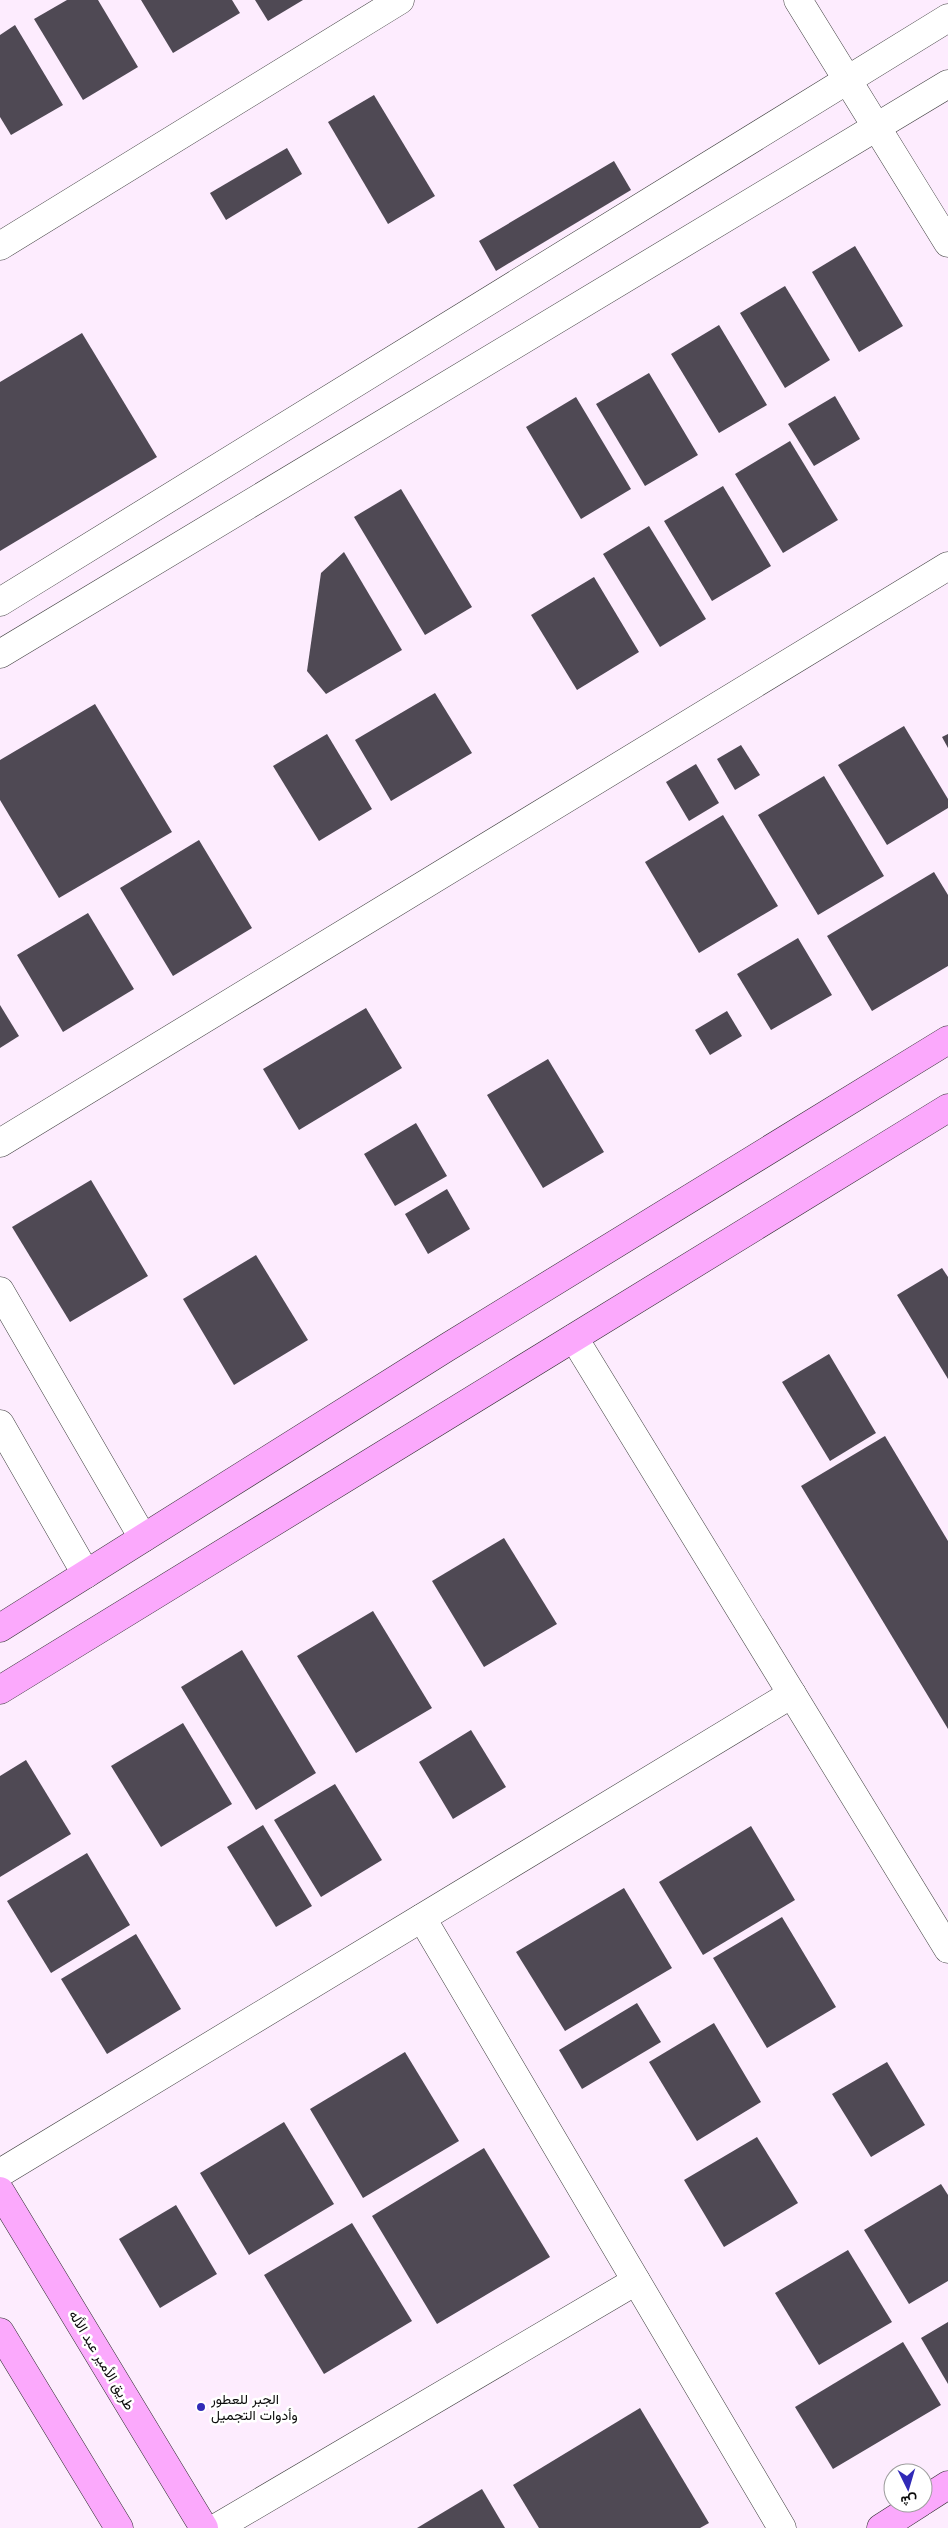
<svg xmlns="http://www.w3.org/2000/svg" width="948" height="2528" font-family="'Libre Baskerville',Vazirmatn,serif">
<rect width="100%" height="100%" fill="#fdecfe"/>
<g fill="#4f4954">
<polygon points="67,0 98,0 138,67 83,100 34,19"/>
<polygon points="141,0 232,0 240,13 173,53"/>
<polygon points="255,0 303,0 268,21"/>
<polygon points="15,25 63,105 11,135 0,117 0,35"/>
<polygon points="374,95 435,196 388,224 328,122"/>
<polygon points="287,148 302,174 226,220 210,193"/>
<polygon points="614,161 631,190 496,271 479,241"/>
<polygon points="855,246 903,326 859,352 812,272"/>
<polygon points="785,286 830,360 785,388 740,313"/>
<polygon points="719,325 767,405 719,433 671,354"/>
<polygon points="82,333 157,457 0,551 0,382"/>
<polygon points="649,373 698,455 645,486 596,404"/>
<polygon points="835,396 860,439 814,466 788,424"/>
<polygon points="576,397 631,489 581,519 526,427"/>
<polygon points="790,441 838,520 783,553 735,474"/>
<polygon points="723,486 771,566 712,601 664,521"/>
<polygon points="401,489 472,607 425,635 354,517"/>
<polygon points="649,526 706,619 660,647 603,554"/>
<polygon points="344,552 402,650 326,694 307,671 321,573"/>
<polygon points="594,577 639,652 577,690 531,615"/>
<polygon points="435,693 472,753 391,801 355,740"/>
<polygon points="95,704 172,832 59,898 0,800 0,760"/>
<polygon points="904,726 948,799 948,808 887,845 838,765"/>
<polygon points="327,734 372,809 319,841 273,766"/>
<polygon points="948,734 948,748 942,737"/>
<polygon points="741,745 760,775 735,790 717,759"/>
<polygon points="696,764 719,803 689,821 666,782"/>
<polygon points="824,776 884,876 818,915 758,815"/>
<polygon points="723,815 778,906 699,953 645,862"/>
<polygon points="199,840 252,928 173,976 120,888"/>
<polygon points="934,872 948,895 948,966 872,1011 827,936"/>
<polygon points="88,913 134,989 63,1032 17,955"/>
<polygon points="798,938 832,995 771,1030 737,974"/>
<polygon points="0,1005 19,1036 0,1048"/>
<polygon points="366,1008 402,1068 299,1130 263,1069"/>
<polygon points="727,1011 742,1036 710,1055 695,1030"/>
<polygon points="548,1059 604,1152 543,1188 487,1095"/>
<polygon points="416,1123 447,1176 395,1206 364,1154"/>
<polygon points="91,1180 148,1276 70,1322 12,1227"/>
<polygon points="447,1189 470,1229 428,1254 405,1214"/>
<polygon points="256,1255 308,1340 234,1385 183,1299"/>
<polygon points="942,1268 948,1277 948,1379 897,1295"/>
<polygon points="829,1354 876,1433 830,1461 782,1382"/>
<polygon points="885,1436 948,1541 948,1729 801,1486"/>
<polygon points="504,1538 557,1624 484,1667 432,1581"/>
<polygon points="373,1611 432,1708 356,1753 297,1656"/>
<polygon points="242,1650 316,1773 256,1810 181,1687"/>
<polygon points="183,1723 232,1804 161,1847 111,1766"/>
<polygon points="471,1730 506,1787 453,1819 419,1762"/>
<polygon points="26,1760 71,1834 0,1877 0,1776"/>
<polygon points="335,1784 382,1860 321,1897 274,1820"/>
<polygon points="263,1825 312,1906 276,1927 227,1847"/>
<polygon points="751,1826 795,1900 703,1955 659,1882"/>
<polygon points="87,1853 130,1925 51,1973 7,1901"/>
<polygon points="624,1888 672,1968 565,2031 516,1952"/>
<polygon points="782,1917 836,2007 767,2048 713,1958"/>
<polygon points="136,1934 181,2009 107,2054 61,1979"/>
<polygon points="637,2003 661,2042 582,2089 559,2050"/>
<polygon points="714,2023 761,2102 697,2141 649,2062"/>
<polygon points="405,2052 459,2141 363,2198 310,2109"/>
<polygon points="887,2062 925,2125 871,2157 832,2094"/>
<polygon points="284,2122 334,2204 249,2255 200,2173"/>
<polygon points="757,2137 798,2203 724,2247 684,2180"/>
<polygon points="484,2148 550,2257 437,2324 372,2216"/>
<polygon points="941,2184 948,2195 948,2281 909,2304 864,2230"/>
<polygon points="176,2205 217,2274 160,2308 119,2239"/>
<polygon points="352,2223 412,2321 324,2374 264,2275"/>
<polygon points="848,2250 892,2322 819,2365 775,2293"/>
<polygon points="948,2322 948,2384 921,2338"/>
<polygon points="903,2342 941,2405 833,2469 795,2407"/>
<polygon points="640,2408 709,2523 700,2528 539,2528 513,2485"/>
<polygon points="482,2489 505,2528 417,2528"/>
</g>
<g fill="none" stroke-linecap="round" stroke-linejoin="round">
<defs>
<g id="street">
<polyline points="798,0 948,243"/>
<polyline points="0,246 400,0"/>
<polyline points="0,602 948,18"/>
<polyline points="0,654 948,84"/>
<polyline points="0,1143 948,566"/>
<polyline points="0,1291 143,1538"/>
<polyline points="574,1338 948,1949"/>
<polyline points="0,1424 86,1574"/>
<polyline points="422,1918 782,2528"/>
<polyline points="0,2173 792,1694"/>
<polyline points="216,2528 636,2281"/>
</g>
<g id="secondary">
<polyline points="0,1628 446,1348 948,1040"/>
<polyline points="0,1690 948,1108"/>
<polyline points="0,2191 204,2528"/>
<polyline points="0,2332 119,2528"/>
<polyline points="923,2501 948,2485"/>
<polyline points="881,2528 920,2503"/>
</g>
</defs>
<use href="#street" stroke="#3f3f3f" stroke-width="29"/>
<use href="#secondary" stroke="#2e2e2e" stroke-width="29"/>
<use href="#street" stroke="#fff" stroke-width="28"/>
<use href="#secondary" stroke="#fba9fc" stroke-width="28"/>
</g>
<circle fill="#312ab7" stroke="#fff" stroke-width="2" cx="201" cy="2407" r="5"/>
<g text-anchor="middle" stroke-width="5" stroke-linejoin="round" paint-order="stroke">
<g font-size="14" fill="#0c0c0c" stroke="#fff">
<text transform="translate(102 2360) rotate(59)" y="5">طريق الأمير عبد الأله</text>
</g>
<g font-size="14" fill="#0c0c0c" stroke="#fff" text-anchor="start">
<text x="211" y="2404">الجبر للعطور<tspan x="211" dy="16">وأدوات التجميل</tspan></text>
</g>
</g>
<g transform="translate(908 2488) rotate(175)"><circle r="24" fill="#ffffff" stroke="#9e9e9e"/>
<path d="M0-4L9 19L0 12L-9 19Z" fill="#312ab7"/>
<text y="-8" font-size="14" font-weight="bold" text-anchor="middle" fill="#0c0c0c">ش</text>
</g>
</svg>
